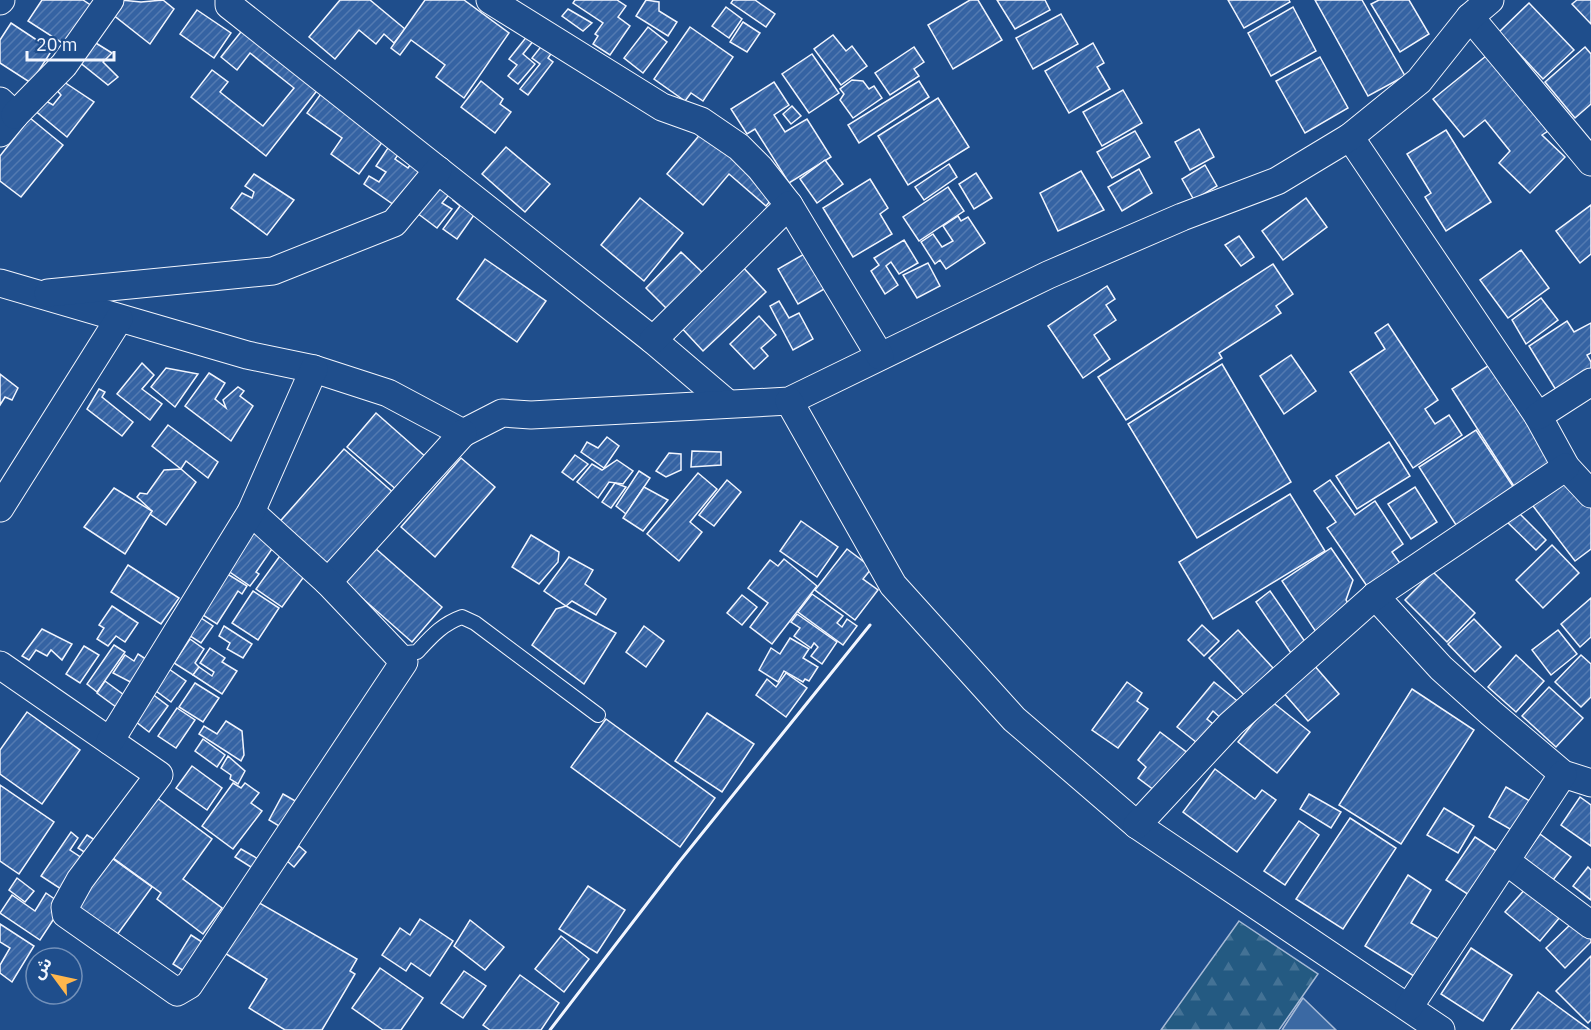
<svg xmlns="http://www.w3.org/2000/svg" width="1591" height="1030" font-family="'IBM Plex Sans','Noto Sans Arabic',sans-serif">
<defs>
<pattern id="forest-firs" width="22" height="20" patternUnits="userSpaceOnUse" patternTransform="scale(1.5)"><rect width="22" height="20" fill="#245a82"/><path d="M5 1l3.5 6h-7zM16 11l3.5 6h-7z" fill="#447295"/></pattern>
<pattern id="building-hatch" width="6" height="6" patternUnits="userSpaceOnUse" patternTransform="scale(1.5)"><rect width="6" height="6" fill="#3563a3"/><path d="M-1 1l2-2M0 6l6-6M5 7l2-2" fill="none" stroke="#537ab1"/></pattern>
</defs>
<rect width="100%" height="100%" fill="#1f4e8c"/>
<polygon fill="url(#forest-firs)" stroke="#a8bbd7" stroke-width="1.5" points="1239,921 1318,974 1279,1030 1161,1030"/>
<polygon fill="#3b69a3" stroke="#a8bbd7" stroke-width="1.5" points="1303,998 1336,1030 1282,1030"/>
<g fill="url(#building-hatch)" stroke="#f2f6ff" stroke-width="1.5">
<polygon points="42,0 83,0 95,8 70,48 28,21"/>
<polygon points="121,0 141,2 163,0 174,9 150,44 112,14"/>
<polygon points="340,0 370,0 405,29 394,43 384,34 376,44 359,30 335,59 309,37"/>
<polygon points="425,0 464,0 509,33 464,98 436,77 445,65 411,40 400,55 391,48"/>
<polygon points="575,0 617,0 626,6 618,17 630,26 610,55 593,44 598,36 595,34 603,23 573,3"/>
<polygon points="646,0 659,2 659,11 677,22 668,36 636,16"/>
<polygon points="733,0 755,0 775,14 766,27 731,3"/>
<polygon points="970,0 978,0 1002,40 953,69 928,25"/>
<polygon points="997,0 1045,0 1050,10 1015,29"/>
<polygon points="1228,0 1289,0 1290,2 1244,28"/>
<polygon points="1315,0 1362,0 1405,76 1368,96"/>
<polygon points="1379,0 1409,0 1429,34 1400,52 1371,4"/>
<polygon points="1577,0 1591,0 1591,24 1572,4"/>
<polygon points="1529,3 1574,50 1543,79 1499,32"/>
<polygon points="726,7 742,19 729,38 712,26"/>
<polygon points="1293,7 1316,51 1271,76 1248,33"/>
<polygon points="568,9 592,23 583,31 562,16"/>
<polygon points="197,10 231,33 214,58 180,34"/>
<polygon points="1061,14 1078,44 1033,69 1016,38"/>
<polygon points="743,22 760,33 747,52 730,42"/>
<polygon points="11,23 52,50 31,83 0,63 0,40"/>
<polygon points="648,27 667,42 643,73 624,58"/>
<polygon points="690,27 733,57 703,101 691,93 685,101 654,79"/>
<polygon points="244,28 319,88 266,156 191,97 212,70 228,82 220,92 263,126 294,88 250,53 237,70 221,57"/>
<polygon points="528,35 534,40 523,54 535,64 518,84 508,76 517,65 509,59"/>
<polygon points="833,35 846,51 852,46 867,66 841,85 814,49"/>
<polygon points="91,40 112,53 103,62 118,77 108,85 78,61"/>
<polygon points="1093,43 1104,63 1097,67 1110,89 1069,113 1045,71"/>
<polygon points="543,44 553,51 548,58 553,62 528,95 520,89 540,64 532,58"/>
<polygon points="914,47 924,62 914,69 919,76 890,95 875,73"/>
<polygon points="1585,47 1591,54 1591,104 1575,118 1545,82"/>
<polygon points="812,54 839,93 809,113 782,74"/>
<polygon points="1486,56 1548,131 1542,135 1565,157 1530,193 1499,163 1510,151 1485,120 1464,137 1433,99"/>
<polygon points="1320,57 1348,108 1305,133 1276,81"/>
<polygon points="58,78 94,102 67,137 33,109 41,98 53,105 61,95 53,86"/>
<polygon points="852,80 863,81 869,89 874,86 882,98 853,118 840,100 844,94 840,89"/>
<polygon points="481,81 503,99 500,104 511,112 495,133 461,107"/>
<polygon points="919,81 929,97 859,143 848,125"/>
<polygon points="774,82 789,105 774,115 785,132 807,119 831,157 789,183 755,129 747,134 731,109"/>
<polygon points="1123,90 1142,123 1102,146 1083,112"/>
<polygon points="323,91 386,137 359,174 331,154 342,138 307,113"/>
<polygon points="938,98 969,147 908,185 878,136"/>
<polygon points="792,106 801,116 791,124 783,114"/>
<polygon points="30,118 63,145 21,197 0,181 0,156"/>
<polygon points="1199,129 1214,157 1190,170 1175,142"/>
<polygon points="1446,130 1491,202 1446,231 1425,197 1431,193 1407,154"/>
<polygon points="1135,131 1150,157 1112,178 1097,152"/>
<polygon points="702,132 775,195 766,206 729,174 703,205 667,174"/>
<polygon points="390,145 400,152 395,159 408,168 412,162 423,170 397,207 364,184 369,176 379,182 386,172 376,166"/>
<polygon points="506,147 550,184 525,212 482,174"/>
<polygon points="825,160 843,184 817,203 800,179"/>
<polygon points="949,164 957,177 924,200 915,187"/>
<polygon points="1205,165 1217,186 1194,200 1182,179"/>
<polygon points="1139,169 1152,193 1122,211 1108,187"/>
<polygon points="1081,171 1104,210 1058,231 1040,193"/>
<polygon points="976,173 992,198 974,209 959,184"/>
<polygon points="254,174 294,200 267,235 231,208 242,193 252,198 254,192 245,186"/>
<polygon points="449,179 457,185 442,203 452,209 437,228 417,213"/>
<polygon points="870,179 888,208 880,214 892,234 853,257 823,208"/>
<polygon points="948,187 964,211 919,241 903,217"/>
<polygon points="457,194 479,208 457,239 443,229 460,206 453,200"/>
<polygon points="640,198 683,233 644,281 601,245"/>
<polygon points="1306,198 1327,227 1283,260 1262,231"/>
<polygon points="1591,205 1591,254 1580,263 1556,231"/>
<polygon points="958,216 961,221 968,217 985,243 946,269 940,260 935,264 921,242 933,234 942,247 953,241 943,226"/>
<polygon points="1239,236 1254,257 1241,266 1225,245"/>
<polygon points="904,240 918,263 899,274 891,262 886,266 898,285 885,294 871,271 879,265 874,258"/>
<polygon points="1521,250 1549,288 1508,318 1480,280"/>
<polygon points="681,252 704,274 669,311 646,288"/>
<polygon points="806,253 826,288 798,304 778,269"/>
<polygon points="485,259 546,301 517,342 457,299"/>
<polygon points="928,263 940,286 917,298 903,275"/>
<polygon points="740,264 766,292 703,351 677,323"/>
<polygon points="1273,264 1293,294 1276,306 1281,313 1219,353 1222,358 1126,420 1098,377"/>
<polygon points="1107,286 1115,299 1106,305 1116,320 1094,335 1110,359 1083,378 1048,326"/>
<polygon points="1541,298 1558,320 1526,344 1512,320"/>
<polygon points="779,301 789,318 799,313 813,339 793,350 770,306"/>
<polygon points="759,316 776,335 761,348 768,356 754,369 730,344"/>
<polygon points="1567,321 1574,332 1591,323 1591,353 1587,355 1591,362 1591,375 1559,395 1529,346"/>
<polygon points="1388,324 1438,400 1425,409 1435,424 1449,415 1462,435 1413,468 1350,372 1385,349 1375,333"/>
<polygon points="1291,355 1316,391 1284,414 1260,376"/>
<polygon points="1494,362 1560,463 1517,491 1452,389"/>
<polygon points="142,363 154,375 142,389 162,404 150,420 117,394"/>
<polygon points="1222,364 1291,482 1197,538 1128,424"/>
<polygon points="166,368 198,374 175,407 151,387"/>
<polygon points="209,373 225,383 215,399 226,408 223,400 238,387 244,391 240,396 253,406 231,441 185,406"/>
<polygon points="0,374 18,388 12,400 5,397 0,405"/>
<polygon points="99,389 105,392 102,397 133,422 122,436 87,409"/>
<polygon points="376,413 427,458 398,491 347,447"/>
<polygon points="168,425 218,462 208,478 186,461 181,469 152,446"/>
<polygon points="1476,430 1516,491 1458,528 1419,467"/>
<polygon points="607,437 619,446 604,468 581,452 587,442 598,448"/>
<polygon points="1389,442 1410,476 1357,509 1336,476"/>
<polygon points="344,449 396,495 327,572 275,527"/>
<polygon points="692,451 721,452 721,465 691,467"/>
<polygon points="669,453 681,454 681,470 666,477 656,471"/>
<polygon points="575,455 588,464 573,480 562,472"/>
<polygon points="461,458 495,487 435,557 401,527"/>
<polygon points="617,460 633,471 623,484 609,482 598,498 577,482 592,464 602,470"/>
<polygon points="181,469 196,482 166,525 150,514 152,511 137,497 140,493 147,494 164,470"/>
<polygon points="639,471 650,478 626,514 616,506"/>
<polygon points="698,473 717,489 690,522 702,532 679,561 647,534"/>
<polygon points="1568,473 1591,503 1591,549 1575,561 1530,502"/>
<polygon points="727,480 741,492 714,526 699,515"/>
<polygon points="1330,480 1355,515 1375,501 1403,544 1392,552 1402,566 1369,589 1327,528 1336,522 1314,491"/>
<polygon points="615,483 626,487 611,508 602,502"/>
<polygon points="644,487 668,500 643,531 623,518"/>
<polygon points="1415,487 1437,522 1411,539 1388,504"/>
<polygon points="114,488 152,511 125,554 84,527"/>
<polygon points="1290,494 1325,551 1213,619 1179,562"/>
<polygon points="1515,509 1546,540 1536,550 1505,520"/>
<polygon points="801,521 838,547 817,577 780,551"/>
<polygon points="251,530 274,546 256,572 259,574 250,586 224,568"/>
<polygon points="531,535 559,552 558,562 539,584 512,567"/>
<polygon points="1552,545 1579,573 1543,608 1516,580"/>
<polygon points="375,548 442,607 412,642 345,583"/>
<polygon points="1331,548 1353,580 1346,600 1353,611 1318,635 1282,581"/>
<polygon points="847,549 872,568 863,579 878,590 855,620 815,590"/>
<polygon points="282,553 308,571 282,607 256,589"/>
<polygon points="569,557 593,570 585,584 606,599 596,615 572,601 566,606 544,591"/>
<polygon points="784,559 817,586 772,644 750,627 768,603 748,588 770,560 778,566"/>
<polygon points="128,565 179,598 161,624 111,592"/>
<polygon points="221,570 247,586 242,594 238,591 217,624 195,610"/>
<polygon points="1433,572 1475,613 1447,642 1405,600"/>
<polygon points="253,591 279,608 258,640 232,623"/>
<polygon points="1270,591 1308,646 1293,656 1256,602"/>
<polygon points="812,594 843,616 837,623 842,627 847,619 857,626 843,645 798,612"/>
<polygon points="742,595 757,607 742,625 727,613"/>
<polygon points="1591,598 1591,637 1580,647 1561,624"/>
<polygon points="112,606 138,623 125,642 116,636 108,646 97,639 104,628 99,625"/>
<polygon points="566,606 616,633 584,684 532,645 556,609"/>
<polygon points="797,614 837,642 822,664 811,656 818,647 814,643 811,648 794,636 800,628 791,622"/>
<polygon points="198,616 213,626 201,643 187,634"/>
<polygon points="1474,619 1501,647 1475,672 1448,644"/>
<polygon points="1202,625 1219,641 1204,656 1188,640"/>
<polygon points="224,626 252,644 243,658 227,649 230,643 219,636"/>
<polygon points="644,626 664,641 646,667 626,652"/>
<polygon points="42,629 72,644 62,660 51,650 47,656 36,650 29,660 22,656"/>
<polygon points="1238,630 1273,668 1245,696 1209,658"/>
<polygon points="1558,630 1577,654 1551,675 1532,650"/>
<polygon points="790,638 809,649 803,658 818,667 809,681 805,679 803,682 784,671 778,682 759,670 771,648 780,654"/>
<polygon points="190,639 204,649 195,663 199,667 193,675 174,663"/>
<polygon points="114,645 125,652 97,692 87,684"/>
<polygon points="84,646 99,655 80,683 66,674"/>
<polygon points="210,648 225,658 222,662 237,671 222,694 193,675 199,667 212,676 214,672 200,663"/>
<polygon points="138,654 152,663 138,686 113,673 125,655 134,661"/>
<polygon points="1516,655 1544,681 1516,712 1488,687"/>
<polygon points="1581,655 1591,664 1591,697 1581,707 1555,682"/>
<polygon points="1313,664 1339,694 1308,721 1282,691"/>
<polygon points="166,667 186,681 171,702 152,688"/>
<polygon points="786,673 807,688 786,717 756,695 767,679 776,687"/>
<polygon points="105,681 124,695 116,707 97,693"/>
<polygon points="1127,682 1142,693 1137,701 1148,709 1118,748 1092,730"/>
<polygon points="1214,682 1241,704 1226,723 1213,711 1207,719 1217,727 1201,746 1177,727"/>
<polygon points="195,683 219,698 203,722 179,707"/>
<polygon points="1549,687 1583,718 1556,747 1522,716"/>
<polygon points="1412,689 1474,730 1401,844 1339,805"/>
<polygon points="151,693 168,706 149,732 131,718"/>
<polygon points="1271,701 1310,732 1277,773 1238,742"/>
<polygon points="177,708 195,720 176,748 158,736"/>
<polygon points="27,712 80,750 42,804 0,774 0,750"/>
<polygon points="707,713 754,744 722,792 675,761"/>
<polygon points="606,719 715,798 680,847 571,767"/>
<polygon points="226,721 242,731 244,755 241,761 199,734 204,726 217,734"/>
<polygon points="1160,732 1189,754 1158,793 1138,778 1146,767 1138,760"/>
<polygon points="203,739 225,755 217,767 195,751"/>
<polygon points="228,756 245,771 238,784 230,779 231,775 221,768"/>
<polygon points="192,766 222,788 207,810 176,788"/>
<polygon points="1215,769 1255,799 1262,790 1276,800 1237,852 1183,812"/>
<polygon points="233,783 241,788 245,783 259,793 251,803 262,811 233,849 202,826"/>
<polygon points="0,785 54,822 19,874 0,861"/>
<polygon points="1506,787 1533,803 1517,833 1489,817"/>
<polygon points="283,794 299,803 284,829 269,820"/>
<polygon points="1309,794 1341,812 1331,828 1300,809"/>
<polygon points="153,795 212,839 183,879 222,908 203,934 157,899 161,893 109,855"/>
<polygon points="1580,797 1591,805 1591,846 1561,825"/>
<polygon points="1444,808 1474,826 1458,853 1427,835"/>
<polygon points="1350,818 1396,848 1343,929 1296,899"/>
<polygon points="1299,821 1319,835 1285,885 1264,871"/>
<polygon points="71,832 78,838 70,850 85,860 64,891 41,876"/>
<polygon points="1540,834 1571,857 1553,880 1523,857"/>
<polygon points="87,835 101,844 92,857 78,848"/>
<polygon points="1475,837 1501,854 1472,897 1446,880"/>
<polygon points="299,846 306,852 294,867 287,861"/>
<polygon points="241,849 260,860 254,869 235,857"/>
<polygon points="106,854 152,887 114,939 69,906"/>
<polygon points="1588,867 1591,870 1591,900 1573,886"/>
<polygon points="1408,875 1431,890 1411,923 1440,940 1417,978 1365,946"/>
<polygon points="17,878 34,891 25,902 9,890"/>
<polygon points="588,886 625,910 597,953 559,929"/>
<polygon points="1526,888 1560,917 1540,941 1505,912"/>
<polygon points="46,893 63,905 40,940 0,913 12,895 35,911"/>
<polygon points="254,900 357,959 350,971 355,974 322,1030 285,1030 249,1008 267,979 223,952"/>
<polygon points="420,919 453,941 430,976 411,963 406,971 382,955 400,928 410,935"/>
<polygon points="470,920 504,947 485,970 454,946"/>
<polygon points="1574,921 1591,939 1591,942 1565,968 1546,948"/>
<polygon points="0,924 34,946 12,982 0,973 0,965 10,948 0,942"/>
<polygon points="191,935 202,942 184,971 173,964"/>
<polygon points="561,936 589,959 564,992 535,969"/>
<polygon points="1471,948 1512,975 1483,1021 1441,994"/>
<polygon points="1591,956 1591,1020 1588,1023 1556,991"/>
<polygon points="380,968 423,998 401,1030 383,1030 352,1008"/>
<polygon points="464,971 486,986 463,1018 441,1003"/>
<polygon points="520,975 559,1003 541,1030 490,1030 483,1025"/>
<polygon points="1538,992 1590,1030 1511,1030"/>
</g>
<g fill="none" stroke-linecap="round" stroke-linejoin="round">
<defs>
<path id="lane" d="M 396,654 L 417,652 C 431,637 442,624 462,617 L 475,623 L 598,715"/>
<g id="street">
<polyline points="229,0 229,5 653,340 727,403"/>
<polyline points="490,0 662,107 701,121 739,147 760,168 789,205"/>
<polyline points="0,1 1,0"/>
<polyline points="1470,17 1591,162"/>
<polyline points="0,101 15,115 0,133"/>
<polyline points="15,115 64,65 110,0"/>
<polyline points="1350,137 1538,416 1566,467 1591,494"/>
<polyline points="0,283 247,355 314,369 388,393 463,433 502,413 531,415 789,401 1048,275 1182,217 1277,181 1350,137 1419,81 1470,17 1490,0"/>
<polyline points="48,293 273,271 394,223 438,170"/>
<polyline points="653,340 789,205 880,356"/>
<polyline points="789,401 893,585 1014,719 1137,825 1441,1030"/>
<polyline points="1538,416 1591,382"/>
<polyline points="0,508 119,319"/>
<polyline points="328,582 463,433"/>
<polyline points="1375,596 1441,668 1491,713 1563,774 1591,783"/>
<polyline points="0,665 159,775 80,880 65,907 66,914 177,992 189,985 404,662 328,582 251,512"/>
<polyline points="110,741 251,512 314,369"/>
<polyline points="1137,825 1231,724 1375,596 1566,467"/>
<polyline points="1506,861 1591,925"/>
<polyline points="1409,1007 1563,774"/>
</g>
</defs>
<use href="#lane" stroke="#f2f6ff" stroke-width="16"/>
<use href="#street" stroke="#f2f6ff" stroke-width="29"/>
<use href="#lane" stroke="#1f4e8c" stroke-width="14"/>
<use href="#street" stroke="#1f4e8c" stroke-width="27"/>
<polyline stroke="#f2f6ff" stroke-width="3" points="550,1030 679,862 870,625"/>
</g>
<g transform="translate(54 976) rotate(303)"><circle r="28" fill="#1f4e8c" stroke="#7391ba" stroke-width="1.5"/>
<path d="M0-4.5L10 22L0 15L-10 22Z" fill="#ffb74d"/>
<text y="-9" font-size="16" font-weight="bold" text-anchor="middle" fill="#f2f6ff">ش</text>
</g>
<path d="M27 51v9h87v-9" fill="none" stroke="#f2f6ff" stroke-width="3"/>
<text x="36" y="51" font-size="18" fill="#f2f6ff" stroke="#1f4e8c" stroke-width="4.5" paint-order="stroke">20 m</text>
</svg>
